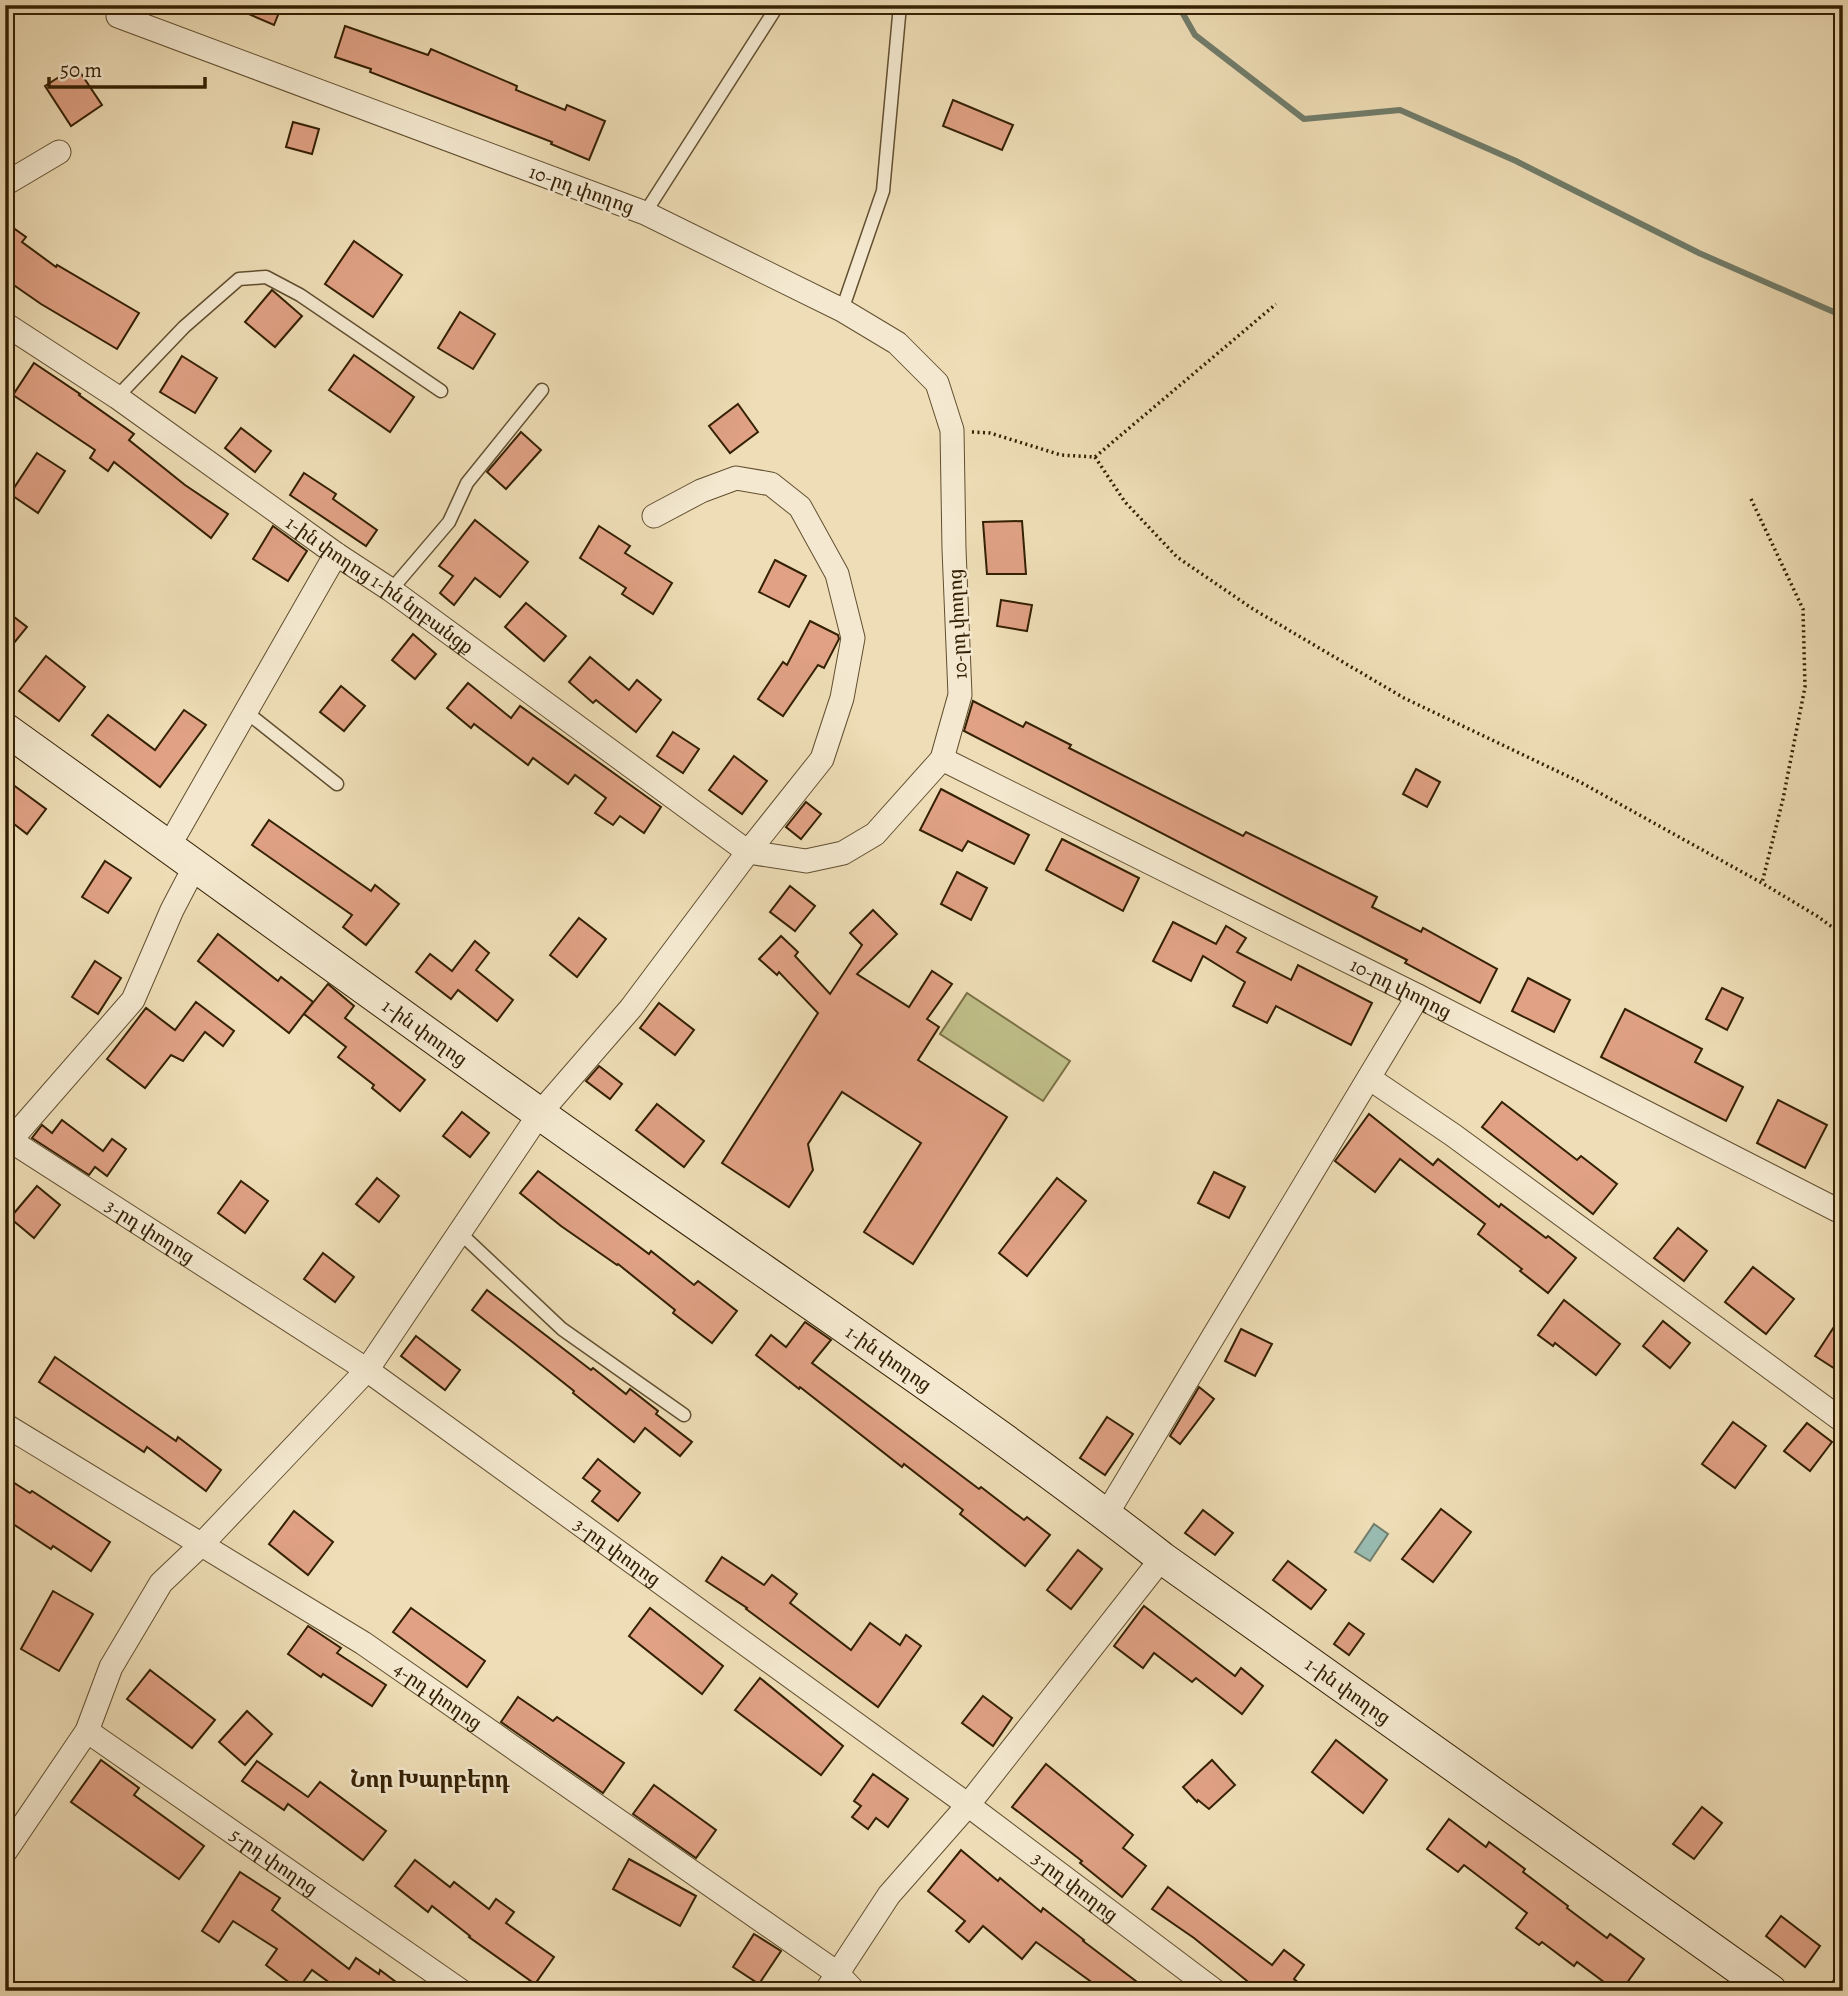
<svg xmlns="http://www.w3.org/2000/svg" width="1848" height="1996" font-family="Alegreya,'Noto Serif Armenian',serif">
<rect width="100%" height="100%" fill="#eeddb6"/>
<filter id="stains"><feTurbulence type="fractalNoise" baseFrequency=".00286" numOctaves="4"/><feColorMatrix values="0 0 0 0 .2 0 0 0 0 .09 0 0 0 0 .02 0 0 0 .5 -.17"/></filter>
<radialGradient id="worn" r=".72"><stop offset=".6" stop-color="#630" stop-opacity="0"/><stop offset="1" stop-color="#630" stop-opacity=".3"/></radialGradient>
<polygon fill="#c0bf89" stroke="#7a7046" stroke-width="2" points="967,993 1070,1061 1043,1101 940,1034"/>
<polygon fill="#99bbb1" stroke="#717d6b" stroke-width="2" points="1374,1524 1388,1534 1370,1561 1355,1552"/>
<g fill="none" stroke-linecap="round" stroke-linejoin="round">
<polyline stroke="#717d6b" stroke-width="6" points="1178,5 1195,35 1304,119 1400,110 1516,161 1699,253 1843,316"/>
</g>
<g fill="#e0a184" stroke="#342003" stroke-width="2">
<polygon points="228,5 282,5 274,25"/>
<polygon points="345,26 428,55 431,49 517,86 516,90 565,110 567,105 605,121 589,160 551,144 552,142 370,72 371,69 335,57"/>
<polygon points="76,66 102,105 71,126 45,86"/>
<polygon points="953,100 1013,125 1002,150 943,126"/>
<polygon points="293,122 319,129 312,154 286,147"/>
<polygon points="5,222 26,237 22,242 56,267 57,265 139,313 117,349 41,304 5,279"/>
<polygon points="354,241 402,275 373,317 325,284"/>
<polygon points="272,290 302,316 275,347 245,322"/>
<polygon points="460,312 495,334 473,369 438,348"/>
<polygon points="354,355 414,397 390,432 329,390"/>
<polygon points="182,356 217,378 195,413 160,392"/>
<polygon points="34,363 80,394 79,395 134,434 129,440 185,485 228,514 211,538 114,462 108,471 90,458 95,450 13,395"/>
<polygon points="738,404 758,432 730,453 709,426"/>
<polygon points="241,428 271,451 255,472 225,448"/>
<polygon points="521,432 541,450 506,489 487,472"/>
<polygon points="37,453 65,471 38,513 10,494"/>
<polygon points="304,473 336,494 333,499 377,530 366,546 290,495"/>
<polygon points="475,520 528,562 500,597 475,578 454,605 440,593 453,576 439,566"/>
<polygon points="1022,521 1026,574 987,574 983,522"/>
<polygon points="273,526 307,551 288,581 253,559"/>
<polygon points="599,526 630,546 625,553 672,583 653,614 622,594 626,588 580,558"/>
<polygon points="775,560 806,576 789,607 759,592"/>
<polygon points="1001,600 1032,605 1027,631 997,626"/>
<polygon points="526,603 566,636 544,661 505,627"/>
<polygon points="5,610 27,627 5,654"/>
<polygon points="810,621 838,635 839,639 824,668 818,665 783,716 758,699 783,662 787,665"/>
<polygon points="413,634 436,654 415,679 392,660"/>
<polygon points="46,656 85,687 59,721 19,691"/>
<polygon points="590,657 629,690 637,680 661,700 636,732 596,700 593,703 569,682"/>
<polygon points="468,683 511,718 520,706 661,807 644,833 620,816 613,825 595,813 606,798 575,775 568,784 533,758 528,765 474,724 471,728 447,708"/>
<polygon points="341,686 365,706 344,731 320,712"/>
<polygon points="973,701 1023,727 1026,722 1071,745 1069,748 1243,836 1246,832 1377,897 1372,907 1421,932 1423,928 1497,969 1480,1003 1405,963 1407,960 964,731"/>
<polygon points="184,710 206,725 160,787 92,735 108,715 155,750"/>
<polygon points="673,732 699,749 683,773 657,756"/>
<polygon points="734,756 767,781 742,814 709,790"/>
<polygon points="1416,769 1440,782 1427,807 1403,794"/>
<polygon points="12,784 46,809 27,834 5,817 5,793"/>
<polygon points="941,789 1029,835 1014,864 968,841 962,851 920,830"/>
<polygon points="806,802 821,814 801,839 786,827"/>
<polygon points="269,820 371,891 375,885 399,904 366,945 343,927 352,915 252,845"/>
<polygon points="1062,839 1139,878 1123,911 1046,870"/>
<polygon points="105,861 131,878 108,913 82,897"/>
<polygon points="957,872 987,888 971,920 941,904"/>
<polygon points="790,886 815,906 795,931 770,912"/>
<polygon points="873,910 897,934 857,974 909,1007 932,971 952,984 927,1019 939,1027 918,1060 1007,1117 913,1264 864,1232 921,1143 842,1092 808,1144 813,1170 789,1207 722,1163 818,1013 779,972 777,975 759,959 781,936 798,952 795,956 830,994 862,945 850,933"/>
<polygon points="579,918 606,939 577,977 550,955"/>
<polygon points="1173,922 1216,944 1226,926 1246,938 1237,952 1291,980 1298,965 1372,1003 1351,1045 1276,1006 1267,1023 1233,1006 1245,982 1203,956 1191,981 1153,961"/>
<polygon points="218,934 278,981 281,977 313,1002 289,1033 198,961"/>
<polygon points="475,941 489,953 476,970 513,1000 497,1021 458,990 451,999 416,972 430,954 452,971"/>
<polygon points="95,961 121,978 98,1014 72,997"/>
<polygon points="1528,978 1570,1000 1554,1032 1512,1011"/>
<polygon points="328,984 354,1006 345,1018 425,1080 400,1111 372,1088 374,1085 338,1057 346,1047 304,1014"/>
<polygon points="1722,988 1743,998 1727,1030 1706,1019"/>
<polygon points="196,1002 234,1031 223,1046 205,1032 183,1061 171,1055 145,1088 107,1059 146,1008 175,1030"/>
<polygon points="659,1003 694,1030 675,1055 640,1028"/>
<polygon points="1625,1009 1702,1049 1695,1062 1743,1087 1726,1121 1601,1057"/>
<polygon points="599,1066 622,1084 610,1099 586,1081"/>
<polygon points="1778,1100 1827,1125 1805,1168 1757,1143"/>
<polygon points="1502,1102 1577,1160 1581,1156 1617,1184 1593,1214 1482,1127"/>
<polygon points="657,1104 704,1141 684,1167 636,1130"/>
<polygon points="462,1112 489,1133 470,1157 443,1136"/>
<polygon points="1369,1114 1433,1165 1438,1159 1499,1207 1501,1204 1546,1238 1548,1236 1576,1258 1548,1293 1520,1271 1522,1269 1478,1234 1485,1224 1400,1159 1375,1192 1335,1161"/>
<polygon points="62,1120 103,1151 112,1139 126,1149 107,1176 95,1167 89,1175 32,1138 42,1125 52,1133"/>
<polygon points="538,1171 649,1254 651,1251 694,1285 698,1281 737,1311 712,1343 673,1313 675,1310 618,1264 617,1265 561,1226 520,1193"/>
<polygon points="1214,1172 1245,1187 1229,1218 1198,1203"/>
<polygon points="377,1178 399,1196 379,1222 356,1204"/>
<polygon points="1057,1178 1086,1201 1027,1276 999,1253"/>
<polygon points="241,1181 268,1201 245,1233 218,1213"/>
<polygon points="37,1186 60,1205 34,1238 10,1218"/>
<polygon points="1678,1228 1707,1251 1684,1281 1654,1258"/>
<polygon points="323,1253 354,1277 335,1302 304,1279"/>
<polygon points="1753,1267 1794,1299 1766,1334 1725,1302"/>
<polygon points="487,1290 591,1370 593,1368 626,1394 630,1389 658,1411 656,1414 692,1442 680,1456 645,1428 634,1442 573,1393 574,1391 472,1310"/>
<polygon points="1564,1300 1620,1344 1596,1375 1555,1343 1553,1346 1538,1335"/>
<polygon points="1843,1313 1843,1374 1815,1356"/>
<polygon points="1663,1321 1690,1343 1670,1368 1643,1346"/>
<polygon points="805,1322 831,1340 812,1363 979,1489 981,1487 1024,1520 1027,1517 1050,1535 1025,1566 960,1514 963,1510 904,1464 902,1467 800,1387 799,1389 756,1355 771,1335 786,1347"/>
<polygon points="1241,1329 1272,1344 1255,1376 1225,1361"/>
<polygon points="416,1336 460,1370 445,1390 401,1356"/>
<polygon points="55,1357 176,1441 178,1437 221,1470 206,1491 147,1447 144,1452 39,1382"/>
<polygon points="1199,1387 1214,1399 1180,1444 1170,1436"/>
<polygon points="1107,1417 1133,1434 1105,1475 1080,1458"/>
<polygon points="1733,1422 1766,1446 1735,1488 1702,1464"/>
<polygon points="1807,1423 1832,1442 1810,1471 1784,1451"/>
<polygon points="598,1459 640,1493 618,1521 592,1501 600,1491 583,1478"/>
<polygon points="5,1477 30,1493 32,1491 110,1542 91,1571 53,1546 51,1549 10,1522 14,1517 5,1511"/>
<polygon points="1441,1509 1471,1532 1433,1582 1402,1559"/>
<polygon points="1203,1510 1233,1533 1215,1555 1185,1533"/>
<polygon points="294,1511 333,1542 308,1575 269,1544"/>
<polygon points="1078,1550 1102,1569 1071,1609 1047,1590"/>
<polygon points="722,1557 764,1585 772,1575 797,1594 790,1603 851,1650 870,1623 900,1645 906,1635 921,1646 878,1707 746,1609 747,1608 706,1581"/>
<polygon points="1288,1561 1326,1590 1311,1609 1273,1580"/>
<polygon points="53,1591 93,1614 59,1671 21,1649"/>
<polygon points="1144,1606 1235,1676 1241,1668 1263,1686 1242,1714 1196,1678 1192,1682 1154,1653 1143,1668 1114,1646"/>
<polygon points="411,1608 485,1661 467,1687 393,1632"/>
<polygon points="650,1608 723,1666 702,1694 629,1636"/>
<polygon points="1349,1623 1364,1634 1349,1655 1334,1644"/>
<polygon points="308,1626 341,1648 337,1653 386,1685 372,1706 323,1674 321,1677 288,1654"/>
<polygon points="150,1670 215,1720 192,1748 127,1699"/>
<polygon points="760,1678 843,1746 821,1775 735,1710"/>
<polygon points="983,1696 1012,1718 993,1746 962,1723"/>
<polygon points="518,1697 553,1721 557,1717 624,1763 603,1793 501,1722"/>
<polygon points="247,1711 272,1734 245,1765 219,1742"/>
<polygon points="1336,1740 1387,1780 1363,1813 1312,1772"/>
<polygon points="101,1760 139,1788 134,1795 204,1846 179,1879 71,1802"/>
<polygon points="1212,1760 1235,1785 1209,1809 1198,1800 1197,1802 1183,1787"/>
<polygon points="257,1761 308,1797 320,1782 386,1831 363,1860 288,1804 284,1810 242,1781"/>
<polygon points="1046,1764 1133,1835 1123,1848 1146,1866 1122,1897 1080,1863 1082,1861 1012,1807"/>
<polygon points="873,1774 908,1799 888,1827 876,1818 868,1829 852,1817 861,1806 854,1801"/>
<polygon points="654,1785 716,1830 696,1858 633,1814"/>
<polygon points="1702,1807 1722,1823 1694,1859 1673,1844"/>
<polygon points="1449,1819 1486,1847 1489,1842 1525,1869 1523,1872 1568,1906 1567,1908 1607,1938 1610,1934 1644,1959 1621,1991 1616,1991 1577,1962 1574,1966 1542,1942 1539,1945 1516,1928 1527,1913 1464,1865 1458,1872 1427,1849"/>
<polygon points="961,1850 998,1881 1000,1878 1041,1912 1043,1908 1084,1940 1083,1941 1149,1991 1104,1991 1036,1942 1022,1959 983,1926 969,1942 956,1931 965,1921 928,1891"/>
<polygon points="629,1859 696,1896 680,1926 613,1889"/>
<polygon points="415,1860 450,1887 454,1882 489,1909 496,1899 514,1912 506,1923 554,1957 535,1984 469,1937 470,1936 432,1906 428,1912 395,1886"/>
<polygon points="240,1872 280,1898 272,1910 349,1969 356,1958 379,1974 380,1970 408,1991 341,1991 312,1970 298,1989 266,1965 277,1949 233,1921 219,1942 202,1931"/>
<polygon points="1168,1887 1272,1965 1284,1950 1304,1965 1294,1979 1309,1991 1263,1991 1254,1983 1252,1985 1194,1938 1152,1909"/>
<polygon points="1781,1916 1820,1946 1805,1967 1766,1936"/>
<polygon points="754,1934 781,1951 759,1984 733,1967"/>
</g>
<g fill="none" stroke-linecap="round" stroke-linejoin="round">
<defs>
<g id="service">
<polyline points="645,213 778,5"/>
<polyline points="842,310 883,191 900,5"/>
<polyline points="117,397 184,327 239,279 266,277 300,295 441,391"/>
<polyline points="391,590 449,522 467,483 542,390"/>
<polyline points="245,711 337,784"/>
<polyline points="459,1232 562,1329 684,1415"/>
<polyline points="1834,1991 1843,1978"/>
</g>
<g id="minor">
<polyline points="5,184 59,152"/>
<path id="s1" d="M 5,324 L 117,397 L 336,554 L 391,590 L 748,852 L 806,861 L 843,853 L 875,834 L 942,759 L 960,695 L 954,549 L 952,430 L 937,383 L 897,343 L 842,310 L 645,213 L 118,16"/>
<path id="s2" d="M 942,759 L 1418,996 L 1843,1213"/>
<polyline points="169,846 336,554"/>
<polyline points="1369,1078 1453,1135 1843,1421"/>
<path id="s3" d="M 5,1137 L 367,1370 L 968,1805 L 1215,1991"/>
<polyline points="5,1150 10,1141 133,1000 172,910 195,866"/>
<path id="s4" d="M 5,1425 L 363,1643 L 837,1973 L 854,1991"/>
<polyline points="1106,1515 1418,996"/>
<path id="s5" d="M 87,1731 L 461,1991"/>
<polyline points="5,1852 87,1731 111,1667 161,1583 202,1544 367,1370 540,1113 631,1008 748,852 822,759 842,698 853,638 837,574 800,507 771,484 736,478 701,491 654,516"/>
<polyline points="826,1991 889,1895 968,1805 1162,1558"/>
</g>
<g id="secondary">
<path id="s6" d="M 5,729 C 209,875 410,1023 615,1167 C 798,1296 985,1420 1162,1558 L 1771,1991"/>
</g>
</defs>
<use href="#service" stroke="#624f30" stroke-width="15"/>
<use href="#minor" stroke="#624f30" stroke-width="25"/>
<use href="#secondary" stroke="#342003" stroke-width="34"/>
<g stroke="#342003" stroke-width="3.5" stroke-dasharray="2 3.5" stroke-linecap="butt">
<polyline points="972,432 990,433 1061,455 1095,457 1276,304"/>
<polyline points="1095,457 1125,502 1177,557 1253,609 1404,698 1580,782 1762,883 1817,916 1843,935"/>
<polyline points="1751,499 1803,609 1805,687 1783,799 1762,883"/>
</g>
<use href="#service" stroke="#f4e9d0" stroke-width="12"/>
<use href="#minor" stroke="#f4e9d0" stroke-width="23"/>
<use href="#secondary" stroke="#f4e9d0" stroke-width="32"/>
</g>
<g text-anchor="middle" stroke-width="5" stroke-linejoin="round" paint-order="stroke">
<g font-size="19" fill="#342003" stroke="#f4e9d0">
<text transform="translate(582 189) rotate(20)" y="7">10-րդ փողոց</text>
<text dy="7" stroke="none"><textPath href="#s1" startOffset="457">1-ին փողոց 1-ին նրբանցք</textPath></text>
<text transform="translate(957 624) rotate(-93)" y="7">10-րդ փողոց</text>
<text dy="7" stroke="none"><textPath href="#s2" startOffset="513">10-րդ փողոց</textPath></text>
<text dy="7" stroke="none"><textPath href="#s6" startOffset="518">1-ին փողոց</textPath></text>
<text dy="7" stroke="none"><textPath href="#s3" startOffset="173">3-րդ փողոց</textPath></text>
<text dy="7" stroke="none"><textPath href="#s6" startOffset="1085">1-ին փողոց</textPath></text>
<text dy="7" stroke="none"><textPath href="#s3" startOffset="740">3-րդ փողոց</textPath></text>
<text dy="7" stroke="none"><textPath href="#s6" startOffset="1652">1-ին փողոց</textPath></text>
<text dy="7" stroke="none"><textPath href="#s4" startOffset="511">4-րդ փողոց</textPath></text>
<text dy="7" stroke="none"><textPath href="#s5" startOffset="228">5-րդ փողոց</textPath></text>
<text dy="7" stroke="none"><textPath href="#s3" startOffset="1307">3-րդ փողոց</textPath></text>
</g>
<g font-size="23" font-weight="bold" fill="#342003" stroke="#f4e9d0">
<text x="430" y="1787">Նոր Խարբերդ</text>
</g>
</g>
<rect width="1848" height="1996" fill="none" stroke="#eeddb6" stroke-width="28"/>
<rect x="7" y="7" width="1834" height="1982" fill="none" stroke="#342003" stroke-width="3.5"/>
<rect x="14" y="14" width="1820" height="1968" fill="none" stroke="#342003" stroke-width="2"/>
<path d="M49 77v10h156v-10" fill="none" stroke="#342003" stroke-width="3.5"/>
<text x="60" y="77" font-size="21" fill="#342003" stroke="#f4e9d0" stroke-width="5" paint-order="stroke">50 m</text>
<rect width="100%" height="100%" filter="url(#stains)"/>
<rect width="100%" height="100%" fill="url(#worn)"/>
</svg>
